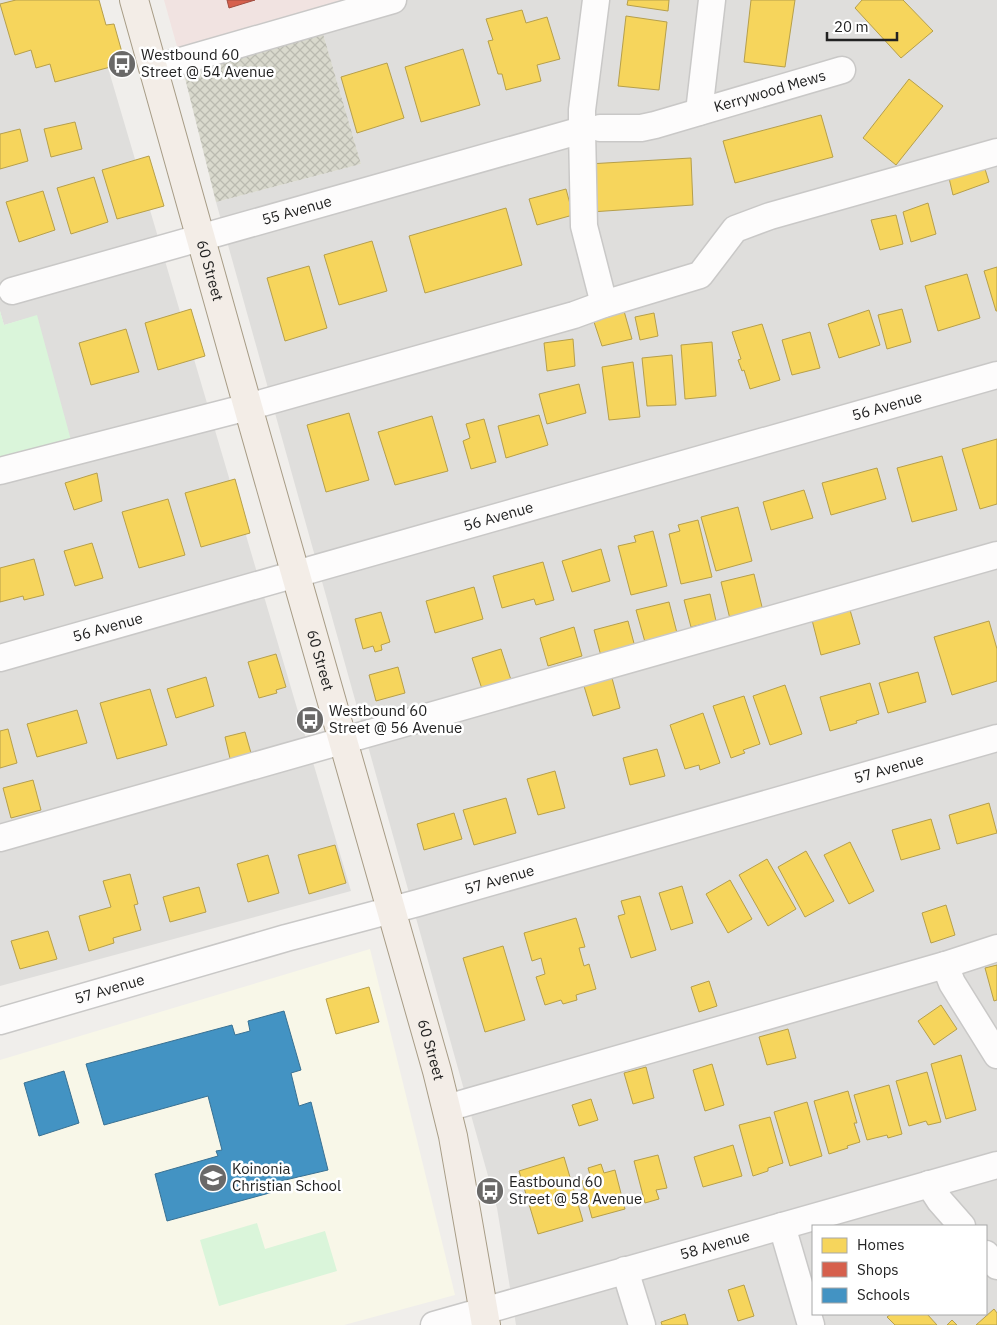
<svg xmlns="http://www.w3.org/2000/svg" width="997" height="1325" font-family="'IBM Plex Sans',sans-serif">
<defs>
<pattern id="construction-cross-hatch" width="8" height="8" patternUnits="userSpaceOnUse" patternTransform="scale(1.25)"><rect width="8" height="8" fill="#d9d9cd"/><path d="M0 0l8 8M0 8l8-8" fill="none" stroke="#babab0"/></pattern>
</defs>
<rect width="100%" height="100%" fill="#f0eeeb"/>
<g fill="#dfdedc" fill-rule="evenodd">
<polygon points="0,0 88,0 351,891 0,986 0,464 36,316 4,325 0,311"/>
<path d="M 371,0 L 997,0 L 997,1325 L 516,1325 L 497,1208 L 216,202 L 361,164 L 317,13 ZM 813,1226 L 986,1226 L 986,1314 L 813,1314 Z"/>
</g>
<polygon fill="#f1e3e1" points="164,0 371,0 178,50"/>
<polygon fill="#f8f7e8" points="370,949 455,1295 344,1325 0,1325 0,1060"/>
<polygon fill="url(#construction-cross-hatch)" points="317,13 361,164 216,202 178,50"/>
<g fill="#daf5da">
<polygon points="0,311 4,325 37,315 72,444 0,463"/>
<polygon points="257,1223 265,1249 325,1231 337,1271 219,1306 200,1240"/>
</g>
<g fill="#f6d55c" stroke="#b69f4b">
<polygon points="16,0 99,0 106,25 114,24 125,63 55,82 50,64 36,68 31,50 15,55 0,4"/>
<polygon points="628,0 669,0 668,11 627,5"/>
<polygon points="751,0 795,0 785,67 744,62"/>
<polygon points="862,0 903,0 933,31 901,58 855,8"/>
<polygon points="522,10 526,23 547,17 560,59 537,65 541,81 506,90 502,74 498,74 488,41 493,40 486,19"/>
<polygon points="626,16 667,22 659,90 618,86"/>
<polygon points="463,49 480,105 421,122 405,67"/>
<polygon points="387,63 404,118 357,133 341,77"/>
<polygon points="909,79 943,106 896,165 863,138"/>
<polygon points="821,115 833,157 735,183 723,141"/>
<polygon points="75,122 82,149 51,157 44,129"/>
<polygon points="20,129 28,161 0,169 0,134"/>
<polygon points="149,156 164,206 117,219 102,170"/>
<polygon points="691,158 693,205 591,212 588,164"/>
<polygon points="985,169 989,182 953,195 949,178"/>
<polygon points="94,177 108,222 71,234 57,188"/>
<polygon points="566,189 573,215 537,225 529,199"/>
<polygon points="43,191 55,230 19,242 6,202"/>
<polygon points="928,203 936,234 911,242 903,212"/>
<polygon points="506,208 522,265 425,293 409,236"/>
<polygon points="896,215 903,244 880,250 871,220"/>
<polygon points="372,241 387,291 339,305 324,255"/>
<polygon points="309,266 327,328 285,341 267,278"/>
<polygon points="997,267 997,311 996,311 984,271"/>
<polygon points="967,274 980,318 938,331 925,286"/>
<polygon points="191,309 205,356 158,370 145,323"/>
<polygon points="902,309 911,342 887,349 878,315"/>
<polygon points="869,310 880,345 839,358 828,324"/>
<polygon points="624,311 632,339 602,346 594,322"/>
<polygon points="654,313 658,336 640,340 635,317"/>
<polygon points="762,324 780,380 750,389 744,370 742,371 738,360 741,359 732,332"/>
<polygon points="126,329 139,372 91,385 79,343"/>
<polygon points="810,332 820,368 792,375 782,340"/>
<polygon points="573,339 575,366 547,371 544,343"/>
<polygon points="712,342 716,396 685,399 681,345"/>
<polygon points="672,355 676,405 647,406 642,358"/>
<polygon points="633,362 640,417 609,420 602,367"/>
<polygon points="579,384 586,413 547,424 539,394"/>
<polygon points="349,413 369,480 326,492 307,425"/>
<polygon points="539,415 548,445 506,458 498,426"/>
<polygon points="432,416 448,471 395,485 378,432"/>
<polygon points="484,419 496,462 471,469 463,441 470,438 466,424"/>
<polygon points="997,439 997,504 980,509 962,449"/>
<polygon points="942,456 957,510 912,522 897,468"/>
<polygon points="877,468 886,499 831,515 822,483"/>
<polygon points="97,473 102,501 74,510 65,483"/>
<polygon points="235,479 250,533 201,547 185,493"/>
<polygon points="804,490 813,518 771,530 763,502"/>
<polygon points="168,499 185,555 139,568 122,512"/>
<polygon points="738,507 752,561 716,571 701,517"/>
<polygon points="698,520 712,577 681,584 669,534 680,531 678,525"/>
<polygon points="653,531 667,586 631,595 618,546 636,542 634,536"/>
<polygon points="92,543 103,578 75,586 64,551"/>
<polygon points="601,549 610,581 572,592 562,561"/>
<polygon points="34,559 44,595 24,600 23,596 0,602 0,568"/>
<polygon points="543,562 554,600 536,605 534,599 502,608 493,576"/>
<polygon points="754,574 763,611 730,619 721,582"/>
<polygon points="474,587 483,619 435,633 426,601"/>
<polygon points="710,594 716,621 691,627 684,600"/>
<polygon points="669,602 677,633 645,642 636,610"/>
<polygon points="850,610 860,644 821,655 812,620"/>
<polygon points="381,612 390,642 381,645 382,650 375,652 373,646 363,649 355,619"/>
<polygon points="628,621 635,647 601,656 594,630"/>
<polygon points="989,621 997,649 997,681 952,695 934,637"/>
<polygon points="574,627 582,656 548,666 540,638"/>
<polygon points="501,649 511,680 482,689 472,658"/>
<polygon points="276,654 286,687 276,690 277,693 259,698 248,662"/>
<polygon points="398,667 405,693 376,701 369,675"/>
<polygon points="918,672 926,702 888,713 879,683"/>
<polygon points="206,677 214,706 176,718 167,689"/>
<polygon points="612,678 620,708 593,716 584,686"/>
<polygon points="870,683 879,714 856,721 857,723 830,731 820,697"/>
<polygon points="785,685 802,734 770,745 753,696"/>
<polygon points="150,689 167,745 117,759 100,703"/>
<polygon points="744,696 760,744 743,750 745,753 731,758 713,706"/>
<polygon points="77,710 87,743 37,757 27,724"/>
<polygon points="703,713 720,763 700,770 699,765 685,769 670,725"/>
<polygon points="8,729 17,763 0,768 0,731"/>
<polygon points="245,732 253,760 232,767 225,737"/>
<polygon points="657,749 665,776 630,785 623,758"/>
<polygon points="555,771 565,808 538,815 527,779"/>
<polygon points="33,780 41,810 11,818 3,788"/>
<polygon points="506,798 516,833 474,845 463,810"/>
<polygon points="989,803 997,833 957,844 949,815"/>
<polygon points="454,813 462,839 424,850 417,824"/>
<polygon points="931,819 940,849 901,860 892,830"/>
<polygon points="850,842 874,891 849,904 824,855"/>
<polygon points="335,845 346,883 309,894 298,855"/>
<polygon points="806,851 834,901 805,917 778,867"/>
<polygon points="268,855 279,893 248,902 237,864"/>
<polygon points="767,859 796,909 768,926 739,875"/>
<polygon points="130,874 138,904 134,905 141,930 113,938 114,943 89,951 79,916 111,907 103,881"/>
<polygon points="730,880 752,919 728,933 706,894"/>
<polygon points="682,886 693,923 671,930 659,893"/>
<polygon points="199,887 206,912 170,922 163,897"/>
<polygon points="640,896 656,950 631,958 618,916 625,914 621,901"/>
<polygon points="946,905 955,935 931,943 922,913"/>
<polygon points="576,918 585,947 579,948 584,966 589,964 596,989 576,995 577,1000 563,1004 561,1000 545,1005 536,977 545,974 541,958 532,961 524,933"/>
<polygon points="48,931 57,959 20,969 11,941"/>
<polygon points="503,946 525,1020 485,1032 463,958"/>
<polygon points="997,965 997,1000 994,1001 985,968"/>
<polygon points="709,981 717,1006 699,1012 691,987"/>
<polygon points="369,987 379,1022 336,1034 326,999"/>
<polygon points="941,1005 957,1029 934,1045 918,1021"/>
<polygon points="788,1029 796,1058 767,1065 759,1037"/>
<polygon points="961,1055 976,1110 946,1119 931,1064"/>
<polygon points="712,1064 724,1105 705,1111 693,1070"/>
<polygon points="646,1067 654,1098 633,1104 624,1073"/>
<polygon points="927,1072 941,1122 928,1125 926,1121 909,1126 896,1081"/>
<polygon points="889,1085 902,1134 888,1138 887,1135 867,1140 854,1095"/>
<polygon points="848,1091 857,1123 854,1123 860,1142 847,1146 848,1148 829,1154 814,1101"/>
<polygon points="591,1099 598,1120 579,1126 572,1105"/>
<polygon points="807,1102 822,1156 790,1166 774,1112"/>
<polygon points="770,1117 783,1163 768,1168 768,1171 753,1176 739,1125"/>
<polygon points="733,1145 742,1176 703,1187 694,1157"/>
<polygon points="658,1155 667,1188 656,1190 659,1199 645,1203 634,1161"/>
<polygon points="564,1157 583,1221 538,1234 519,1171"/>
<polygon points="601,1164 604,1173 615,1170 625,1209 592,1218 582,1181 591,1178 588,1168"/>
<polygon points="744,1285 754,1316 738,1321 728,1290"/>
<polygon points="994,1309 997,1313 997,1325 976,1325"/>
<polygon points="685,1314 688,1325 662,1325 661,1322"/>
<polygon points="891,1314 927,1314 937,1325 895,1325 887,1317"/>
<polygon points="952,1320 957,1325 947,1325"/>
</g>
<polygon fill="#d6604d" stroke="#a04d40" points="227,0 255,0 229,8"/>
<g fill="#4393c3" stroke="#397193">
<polygon points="284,1011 301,1070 291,1073 299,1106 311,1102 328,1170 281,1181 284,1189 167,1221 155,1174 218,1156 216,1151 222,1150 208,1096 104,1125 86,1064 232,1025 235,1035 250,1031 248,1021"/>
<polygon points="64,1071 79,1123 39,1136 24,1083"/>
</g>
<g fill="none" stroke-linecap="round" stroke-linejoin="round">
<defs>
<g id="minor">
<polyline points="596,0 582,110 582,130 584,226 604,304"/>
<polyline points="153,69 393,0"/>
<polyline points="699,112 712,0"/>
<path id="s1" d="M 600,128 L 641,128 L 655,125 L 842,70"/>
<path id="s2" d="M 12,291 L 582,130"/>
<polyline points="0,471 248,407 574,315 604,304 700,275 735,229 770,216 997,152"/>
<path id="s3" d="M 0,658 L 997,375"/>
<polyline points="0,838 997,555"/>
<polyline points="945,965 952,983 997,1055"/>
<path id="s4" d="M 0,1021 L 286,938 L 418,903 L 997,738"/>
<polyline points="447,1108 945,965 997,948"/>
<polyline points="929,1184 940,1201 962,1226"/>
<polyline points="782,1226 811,1325"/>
<polyline points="986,1254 997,1266"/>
<polyline points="625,1270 642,1325"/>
<path id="s5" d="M 434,1325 L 997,1165"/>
</g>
<g id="major">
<path id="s6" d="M 134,0 L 248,407 L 437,1071 L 453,1136 L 486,1325"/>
</g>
</defs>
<use href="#minor" stroke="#c9c8c7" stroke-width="29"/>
<use href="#major" stroke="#a79c86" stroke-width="30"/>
<use href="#minor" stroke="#fdfcfc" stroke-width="26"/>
<use href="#major" stroke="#f3ede7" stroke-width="28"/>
</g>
<defs>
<symbol id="bus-disc" viewBox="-11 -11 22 22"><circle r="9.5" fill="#6a6968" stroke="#fff"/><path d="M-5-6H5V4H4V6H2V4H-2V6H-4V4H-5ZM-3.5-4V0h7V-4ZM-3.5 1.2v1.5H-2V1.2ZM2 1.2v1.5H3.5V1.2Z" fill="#fff"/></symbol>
<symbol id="school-disc" viewBox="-11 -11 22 22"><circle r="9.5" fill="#6a6968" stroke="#fff"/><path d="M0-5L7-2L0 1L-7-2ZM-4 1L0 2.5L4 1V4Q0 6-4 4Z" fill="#fff"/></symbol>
</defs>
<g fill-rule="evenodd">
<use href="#bus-disc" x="106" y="48" width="32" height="32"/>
<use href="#bus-disc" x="294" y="704" width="32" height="32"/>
<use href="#school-disc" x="197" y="1162" width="32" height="32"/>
<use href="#bus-disc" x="474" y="1175" width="32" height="32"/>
</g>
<g text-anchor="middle" stroke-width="5" stroke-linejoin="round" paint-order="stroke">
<g font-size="15" fill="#222" stroke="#fff" text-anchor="start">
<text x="141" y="60">Westbound 60<tspan x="141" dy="17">Street @ 54 Avenue</tspan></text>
<text x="329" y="716">Westbound 60<tspan x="329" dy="17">Street @ 56 Avenue</tspan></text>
<text x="232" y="1174">Koinonia<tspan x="232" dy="17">Christian School</tspan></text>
<text x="509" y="1187">Eastbound 60<tspan x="509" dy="17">Street @ 58 Avenue</tspan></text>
</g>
<g font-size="15" fill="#222" stroke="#fff">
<text dy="5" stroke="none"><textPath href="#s1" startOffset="175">Kerrywood Mews</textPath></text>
<text dy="5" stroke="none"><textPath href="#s2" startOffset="296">55 Avenue</textPath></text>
<text dy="5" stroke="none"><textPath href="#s6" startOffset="281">60 Street</textPath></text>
<text dy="5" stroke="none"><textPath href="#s3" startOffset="922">56 Avenue</textPath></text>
<text dy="5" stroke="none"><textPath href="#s3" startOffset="518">56 Avenue</textPath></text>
<text dy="5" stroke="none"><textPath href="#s3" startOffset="112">56 Avenue</textPath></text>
<text dy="5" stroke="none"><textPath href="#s6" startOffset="686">60 Street</textPath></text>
<text dy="5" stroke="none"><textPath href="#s4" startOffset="924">57 Avenue</textPath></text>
<text dy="5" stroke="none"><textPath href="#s4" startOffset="519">57 Avenue</textPath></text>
<text dy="5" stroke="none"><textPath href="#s4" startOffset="114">57 Avenue</textPath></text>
<text dy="5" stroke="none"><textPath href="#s6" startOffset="1091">60 Street</textPath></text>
<text dy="5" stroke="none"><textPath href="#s5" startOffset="292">58 Avenue</textPath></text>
</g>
</g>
<rect x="812" y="1225" width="175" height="90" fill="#ffffff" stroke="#a7a7a7"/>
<rect x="822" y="1238" width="25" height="15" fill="#f6d55c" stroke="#a7a7a7"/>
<text x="857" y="1250" font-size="15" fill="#222222">Homes</text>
<rect x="822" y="1262" width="25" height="15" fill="#d6604d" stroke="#a7a7a7"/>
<text x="857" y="1275" font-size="15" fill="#222222">Shops</text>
<rect x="822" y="1288" width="25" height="15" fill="#4393c3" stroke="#a7a7a7"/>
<text x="857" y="1300" font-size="15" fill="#222222">Schools</text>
<path d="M827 32v8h70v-8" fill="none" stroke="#222222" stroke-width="2.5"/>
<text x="834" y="32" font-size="15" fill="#222222" stroke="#ffffff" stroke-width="4" paint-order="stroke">20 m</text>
</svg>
